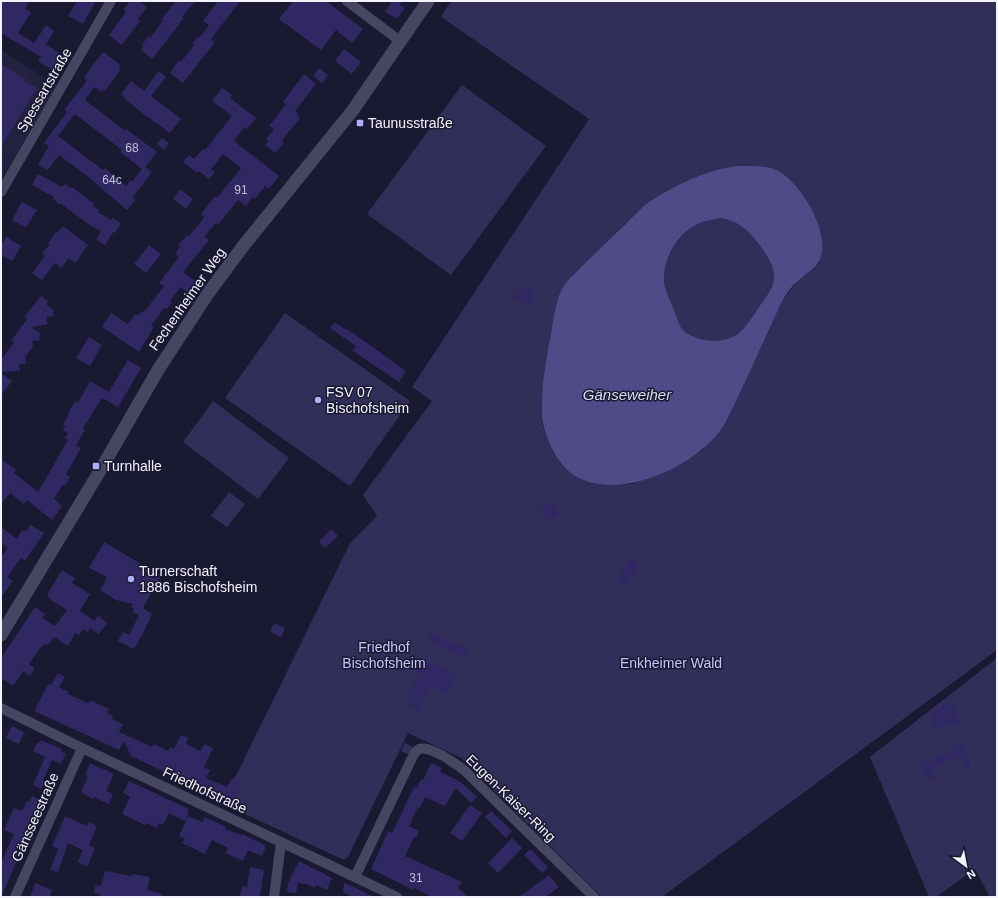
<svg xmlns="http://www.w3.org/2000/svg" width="998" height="898" font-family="Arial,sans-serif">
<rect width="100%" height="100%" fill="#1a1932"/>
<polygon fill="#232140" points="1,50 57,85 1,180"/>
<g fill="#312e59" fill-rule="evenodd">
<path d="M 451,1 L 997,1 L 997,650 L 662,897 L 602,897 L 461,758 L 408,733 L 348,857 L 344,860 L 232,808 L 237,794 L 229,790 L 350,543 L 377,516 L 363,495 L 432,401 L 412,387 L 589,119 L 441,17 ZM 785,176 L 801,191 L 819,263 L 812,270 L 799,279 L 782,301 L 731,411 L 702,450 L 677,465 L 655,476 L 632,484 L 610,485 L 581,479 L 561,463 L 554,453 L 546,435 L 542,424 L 560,292 L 568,280 L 604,246 L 627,222 Z"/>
<polygon points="462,85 546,146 451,275 367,214"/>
<path d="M 721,218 C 739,221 747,229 758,243 C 764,251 773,263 774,275 C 775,285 767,296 761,304 C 754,314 747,326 739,333 C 724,345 698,342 684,331 C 679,327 677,316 674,310 C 671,302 667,295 665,287 C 660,266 674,238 692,227 C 702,221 711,220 721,218 Z"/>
<polygon points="285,313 410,401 350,486 225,398"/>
<polygon points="213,401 289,458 258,499 183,442"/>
<polygon points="229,492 245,504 227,527 211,516"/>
<polygon points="997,658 997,897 990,897 975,869 936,897 929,897 870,757"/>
<polygon points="405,743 413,747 409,755 401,751"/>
</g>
<path fill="#4f4b88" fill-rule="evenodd" d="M 736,166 C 747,166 766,165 776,170 C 800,180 833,235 819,261 C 815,269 808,272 801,278 C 791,286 783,298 778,310 C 767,334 756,358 745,382 C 737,398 730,416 720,431 C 693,466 625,499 581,479 C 561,470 550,448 544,428 C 542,421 542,414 542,407 C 542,382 546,359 551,335 C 553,321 555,306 560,293 C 562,288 565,284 568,280 L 646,204 C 673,186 703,171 736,166 ZM 721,218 C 738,221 747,229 758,243 C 764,251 773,263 774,275 C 775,285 767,296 761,304 C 754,314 747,326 739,333 C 724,345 698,342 684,331 C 679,327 677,316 674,310 C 671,302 667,295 665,287 C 660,266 674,238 692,227 C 702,221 711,220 721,218 Z"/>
<g fill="#2f2862" fill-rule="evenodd">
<polygon points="1,1 30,1 25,9 31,12 18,33 34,43 46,25 54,31 46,44 63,56 54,71 38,61 41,57 1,33"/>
<polygon points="77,1 96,1 83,24 68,16"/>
<polygon points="130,1 139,1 147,7 138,19 140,21 122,45 109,35 126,12 124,9"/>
<polygon points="176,1 195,1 182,17 184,18 152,59 141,50 144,46 142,45 148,36 150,38 153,34 163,21 161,20"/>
<polygon points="218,1 240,1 211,39 215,42 183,83 170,73 179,60 181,62 194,45 192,44 198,36 200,37 209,25 203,21"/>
<polygon points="293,1 326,1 363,29 352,43 336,30 321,50 279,19"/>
<polygon points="392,1 402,1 400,5 405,8 397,19 385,12"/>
<polygon points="344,49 361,62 352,74 335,61"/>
<path d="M 103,52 L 117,62 L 121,66 L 119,69 L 120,70 L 105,91 L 104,89 L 102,92 L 94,87 L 85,100 L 124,130 L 126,129 L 157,152 L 145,167 L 152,172 L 132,198 L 135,200 L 127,210 L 94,182 L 94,181 L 59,155 L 48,170 L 38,165 L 49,146 L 44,143 L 67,112 L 64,110 L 87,81 L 84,78 L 92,66 ZM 75,114 L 122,150 L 120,152 L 142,169 L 132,182 L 131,180 L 126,186 L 105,168 L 103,170 L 58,136 Z"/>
<polygon points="1,64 26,79 24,81 37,88 1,147"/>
<polygon points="319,68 328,75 322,83 313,76"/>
<polygon points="159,71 166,77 151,96 181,119 170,133 141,112 124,98 125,97 121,94 131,81 144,91"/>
<polygon points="304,74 316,84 295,111 298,114 297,115 300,118 283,139 282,141 284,143 275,153 265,145 268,141 266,139 274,129 269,126 286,104 283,102"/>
<polygon points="222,88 232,95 230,98 256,118 247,129 244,127 234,141 279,176 269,189 265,186 255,199 253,197 246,206 238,200 218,225 216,223 214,225 204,237 209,240 183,272 198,283 189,294 181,287 170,301 172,302 167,309 164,308 151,326 154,327 139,352 102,327 111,313 128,324 135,314 138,316 142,311 144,312 164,286 159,283 179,257 175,254 180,247 178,245 187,235 189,236 203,219 204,217 201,214 215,196 217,198 241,168 223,154 211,169 215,172 209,179 199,171 197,173 183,162 189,155 194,159 203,149 205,150 232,116 212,101"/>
<polygon points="162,138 169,143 164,150 157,144"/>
<polygon points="38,174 62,187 65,184 71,188 72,187 94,204 93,206 99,210 98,212 111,220 113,218 121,223 115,233 113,232 105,245 96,239 101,231 91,226 60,203 59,204 53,199 54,197 32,185"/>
<polygon points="180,189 193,199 186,209 173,199"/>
<polygon points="22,202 37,210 26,228 12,220"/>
<polygon points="63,226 88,245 75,263 69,258 61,268 55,263 42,280 32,273 45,256 42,254 50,244 48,243 56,232 57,233"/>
<polygon points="6,237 21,246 12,261 1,255 1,245"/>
<polygon points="149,245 161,254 146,273 134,264"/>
<polygon points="532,284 533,306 512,297"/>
<polygon points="41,296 48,301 46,304 54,311 53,313 54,316 46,317 48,324 31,327 41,334 39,337 40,340 32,341 33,346 25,357 27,358 25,360 26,364 19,364 20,371 1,372 1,359 14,343 11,341 27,319 24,317"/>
<polygon points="335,322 346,330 347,329 353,333 406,371 399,382 353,351 356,346 330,328"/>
<polygon points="89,337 102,345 90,366 76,358"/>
<polygon points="128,360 141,368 118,407 102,398 83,428 85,430 76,445 81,448 66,474 70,477 65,486 63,484 54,499 62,506 52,520 27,500 24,504 10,493 1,504 1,459 16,470 14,473 38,492 68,440 65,438 68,433 63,430 65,426 63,425 70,412 69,411 73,405 76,401 78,403 90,381 109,392"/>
<polygon points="1,373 12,381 1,395"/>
<polygon points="552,501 559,513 548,521 540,509"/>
<polygon points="30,525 44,533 25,561 21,558 7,577 13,581 1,597 1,557 8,548 1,543 1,527 17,539 22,530 26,532"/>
<polygon points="331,529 338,536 325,548 319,542"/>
<polygon points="104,542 161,576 143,608 152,614 141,638 140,638 134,649 118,641 123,632 129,635 139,615 132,612 134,609 131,607 133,604 116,600 100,590 107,577 89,568"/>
<polygon points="633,559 640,566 625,586 616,579"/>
<polygon points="62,570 75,578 72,583 90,594 80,611 94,621 98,616 107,623 99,634 90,628 88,632 83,629 79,635 75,633 68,646 54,637 48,645 46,644 44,646 43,645 40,648 29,664 35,668 30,676 23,671 13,686 1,678 1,658 35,607 45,614 42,618 55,626 67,610 48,598 49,596 47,595"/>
<polygon points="274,623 285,628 281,637 270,632"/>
<polygon points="431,633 468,650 464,658 428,641"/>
<polygon points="419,658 456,675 447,694 430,686 418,710 405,703 419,673 413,670"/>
<polygon points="58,673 65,677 59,687 69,692 68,694 85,702 89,703 90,700 109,709 107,713 113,716 112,719 123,724 119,732 152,747 154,744 169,751 170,747 174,749 181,735 188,738 186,744 201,751 204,744 213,748 204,767 210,770 206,778 227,787 232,778 243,783 235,800 220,793 219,797 131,756 124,741 119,750 34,711 48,684 51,685"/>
<polygon points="951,702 960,723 952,726 951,723 935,729 929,714 934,712 933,710"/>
<polygon points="12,726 24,732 19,744 6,738"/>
<polygon points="40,740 62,749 61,751 66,753 61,764 52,760 43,780 45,781 41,789 33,785 45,757 33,751 37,743 39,743"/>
<polygon points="962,741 969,760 971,771 963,765 959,757 932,768 935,777 926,781 919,764 952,751 951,748 955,747 954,744"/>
<polygon points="90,763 114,774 106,791 113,794 109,804 94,797 93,799 81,792 88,776 85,775"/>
<polygon points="431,763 442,768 440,772 461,782 477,797 471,803 456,788 445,806 425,797 420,808 418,807 409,826 419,831 416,838 414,837 405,856 462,882 458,888 468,897 432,897 414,888 413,890 371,869 388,831 392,833 414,787 417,788 421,779 423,780"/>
<polygon points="129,781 189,809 187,813 189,814 185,821 169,813 163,825 159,823 157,828 146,823 145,825 122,814 130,797 123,793"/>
<polygon points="32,796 44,801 28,837 26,836 19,851 21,852 1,897 1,863 14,834 4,830 14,808 22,811 27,801 29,802"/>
<polygon points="470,805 482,813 462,841 450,833"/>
<polygon points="491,811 512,831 506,838 485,817"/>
<polygon points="65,816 87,826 89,822 97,826 89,845 95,848 87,867 78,862 83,850 68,843 58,872 50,870 58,849 52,846"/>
<polygon points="188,816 202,822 205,817 226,827 225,829 241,835 242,834 265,845 264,846 266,847 262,856 248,850 243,861 225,853 228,848 212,840 205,854 182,843 185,839 179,836"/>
<polygon points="512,838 522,848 498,873 488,863"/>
<polygon points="530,849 548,867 542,873 524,855"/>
<polygon points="299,861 332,878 327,890 316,885 315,888 305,883 304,885 298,882 296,893 287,892 288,883"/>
<polygon points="250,867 264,870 260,897 240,897 242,886 247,887"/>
<polygon points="105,871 132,876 132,874 150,877 147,890 162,894 162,897 99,897 100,894 94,893 95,885 101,886"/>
<polygon points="549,875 559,887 545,897 519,897"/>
<polygon points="35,883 52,890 50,897 30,897"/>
<polygon points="344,883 354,887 374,897 353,897 343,892"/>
</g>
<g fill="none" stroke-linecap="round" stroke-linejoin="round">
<g stroke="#464662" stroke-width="10">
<polyline points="347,1 400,41"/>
<polyline points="1,192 111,1"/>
<polyline points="1,708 82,748 397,897"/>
<path d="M 355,877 L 413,756 C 414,754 417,750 419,749 C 430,745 456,764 464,770 L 594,897"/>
<polyline points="15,897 82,748"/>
<polyline points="274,897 281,842"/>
</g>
<polyline stroke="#464662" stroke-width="13" points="1,635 101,469 158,370 209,292 244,245 353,110 428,1"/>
</g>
<g fill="#afaefa" stroke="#1a1932" stroke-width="1.5">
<rect x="356" y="119" width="8" height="8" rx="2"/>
<circle cx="318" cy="400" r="4"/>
<rect x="92" y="462" width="8" height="8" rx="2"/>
<circle cx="131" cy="579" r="4"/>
</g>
<g text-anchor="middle" stroke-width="3" stroke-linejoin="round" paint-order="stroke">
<g font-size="12" fill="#c1c0d6">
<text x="132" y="152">68</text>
<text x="112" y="184">64c</text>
<text x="241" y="194">91</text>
<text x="416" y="882">31</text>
</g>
<g font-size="14" fill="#f2f3fd" stroke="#1a1932">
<text transform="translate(44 90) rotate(-60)" y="5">Spessartstraße</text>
<text transform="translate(187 299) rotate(-55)" y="5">Fechenheimer Weg</text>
<text transform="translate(205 790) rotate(25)" y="5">Friedhofstraße</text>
<text transform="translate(511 798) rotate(44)" y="5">Eugen-Kaiser-Ring</text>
<text transform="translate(35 817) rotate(-66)" y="5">Gänsseestraße</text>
</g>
<g font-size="14" fill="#f2f3fd" stroke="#1a1932" text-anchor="start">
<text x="368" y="128">Taunusstraße</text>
<text x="326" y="397">FSV 07<tspan x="326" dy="16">Bischofsheim</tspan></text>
<text x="104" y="471">Turnhalle</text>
<text x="139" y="576">Turnerschaft<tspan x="139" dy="16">1886 Bischofsheim</tspan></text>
</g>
<g font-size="14" fill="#c6c6fe" stroke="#1a1932">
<text x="384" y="652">Friedhof<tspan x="384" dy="16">Bischofsheim</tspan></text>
<text x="671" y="668">Enkheimer Wald</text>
</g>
<g font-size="15" font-style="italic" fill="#dbdcef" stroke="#1a1932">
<text x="627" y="400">Gänseweiher</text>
</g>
</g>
<rect width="998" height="898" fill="none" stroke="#f2f3fd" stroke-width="4"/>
<g transform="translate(966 866) rotate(148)" stroke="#1a1932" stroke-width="3" paint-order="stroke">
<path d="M0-3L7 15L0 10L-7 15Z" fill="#f2f3fd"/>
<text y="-6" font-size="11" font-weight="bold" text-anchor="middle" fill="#f2f3fd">N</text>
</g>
</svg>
